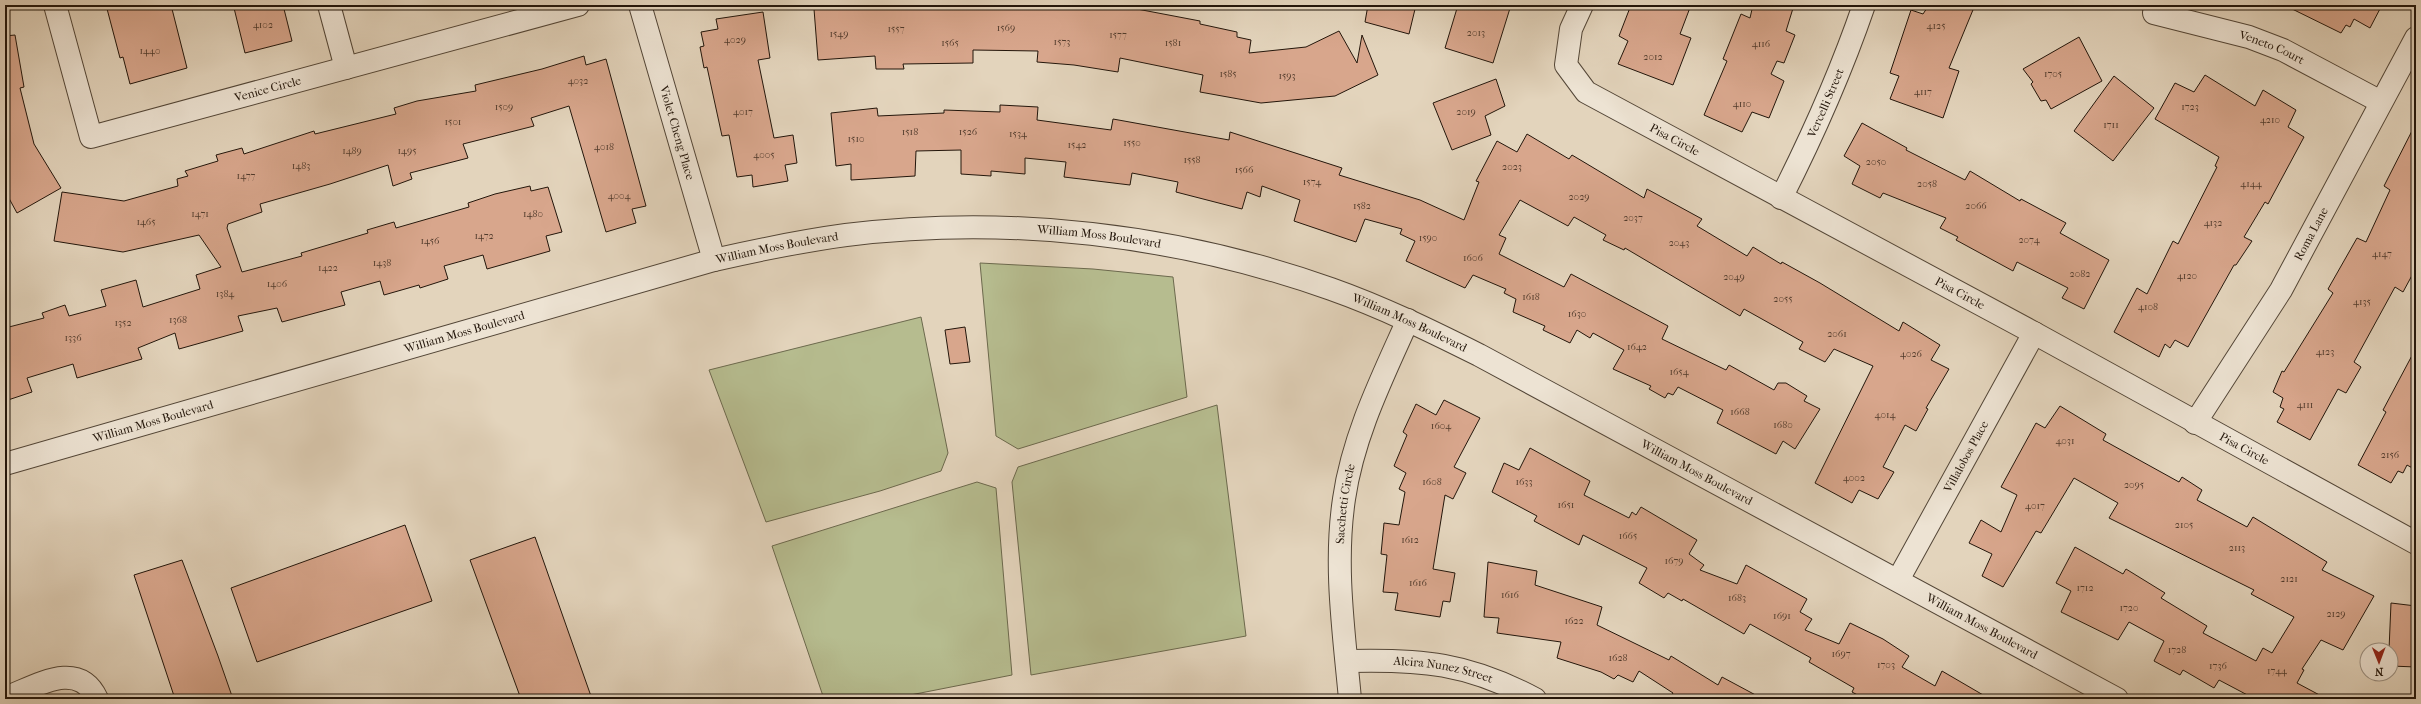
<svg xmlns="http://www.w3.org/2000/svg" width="2421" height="704" font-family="'IM FELL French Canon',serif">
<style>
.green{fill:#b6bc8f;stroke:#6c694d}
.building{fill:#d8a68c;stroke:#23160b}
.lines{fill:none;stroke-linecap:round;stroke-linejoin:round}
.minor-casing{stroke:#534637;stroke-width:24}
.minor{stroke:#ede3d3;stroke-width:22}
.labels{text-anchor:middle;stroke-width:3;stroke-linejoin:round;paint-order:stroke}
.number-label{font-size:10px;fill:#503a2b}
.street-label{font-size:12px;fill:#23160b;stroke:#ede3d3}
</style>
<rect width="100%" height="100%" fill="#e3d4bc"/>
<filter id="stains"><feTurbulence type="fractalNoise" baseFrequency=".005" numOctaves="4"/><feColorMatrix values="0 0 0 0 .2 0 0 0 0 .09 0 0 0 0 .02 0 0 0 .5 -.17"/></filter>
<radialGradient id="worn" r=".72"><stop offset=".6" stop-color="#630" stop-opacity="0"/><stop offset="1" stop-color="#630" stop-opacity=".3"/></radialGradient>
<g class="green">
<polygon points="980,263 1093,269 1173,277 1187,397 1018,449 996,436"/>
<polygon points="921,317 948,453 941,471 880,491 766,522 709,370"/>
<polygon points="1217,405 1246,636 1031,675 1012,482 1018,467"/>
<polygon points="977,482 996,488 1012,675 890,699 824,699 772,546"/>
</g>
<g class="building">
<polygon points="106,5 171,5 187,68 130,84 123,57 120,58"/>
<polygon points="244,5 283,5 292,41 245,53 234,8"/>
<polygon points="859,5 1116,5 1200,21 1200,24 1237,32 1237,37 1251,40 1249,53 1306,47 1339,31 1357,63 1362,35 1378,75 1335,96 1261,103 1200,92 1203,75 1120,58 1118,72 1074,65 1037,62 1038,51 973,50 973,63 903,64 904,69 876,69 875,56 818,60 814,9"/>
<polygon points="1368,5 1416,5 1409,34 1365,22"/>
<polygon points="1458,5 1511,5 1493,63 1445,48"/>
<polygon points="1631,5 1691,5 1680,34 1691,38 1673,85 1618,64 1628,41 1619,36"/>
<polygon points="1753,5 1794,5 1786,31 1795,35 1784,63 1777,61 1771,74 1784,81 1769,118 1752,112 1742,132 1704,115 1727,61 1723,59 1741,14 1750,18"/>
<polygon points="1929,5 1975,5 1949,68 1959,71 1943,118 1890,99 1899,76 1890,73 1911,10 1923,14"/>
<polygon points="2284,5 2382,5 2370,28 2354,19 2350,27 2346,25 2341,33"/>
<polygon points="763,12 770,58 758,60 774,138 793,135 797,163 785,165 788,181 753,187 752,175 737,177 729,135 722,136 707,67 704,68 700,47 704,46 701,32 718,29 716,19"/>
<polygon points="15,35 24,87 20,88 34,144 61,188 17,213 5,191 5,36"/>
<polygon points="2079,37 2102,81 2051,109 2046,100 2041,101 2031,84 2033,82 2023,69"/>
<polygon points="584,56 586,65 606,59 646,206 632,209 636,223 606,232 569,106 531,118 534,126 463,144 468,158 410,173 412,179 393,186 388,165 330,184 260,204 262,212 228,224 227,228 242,272 302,256 301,253 368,233 367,230 394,222 396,228 469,207 468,203 495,194 530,186 531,191 548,187 562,232 546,236 550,251 487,269 483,255 444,266 448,279 420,288 419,285 384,295 380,281 341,292 345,305 282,322 277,308 238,316 243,331 179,349 175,333 138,348 142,359 77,378 73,364 27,378 32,392 5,401 5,328 44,318 42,313 65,305 69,316 106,306 101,290 136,280 143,307 200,289 196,275 221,267 199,235 123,252 54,241 62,192 124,201 178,186 177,179 188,176 185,171 218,161 216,155 242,148 244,154 314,131 315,134 396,114 394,108 417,101 476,91 475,85 542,69"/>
<polygon points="2205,75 2255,106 2263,90 2296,110 2288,127 2304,137 2268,204 2265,202 2244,237 2252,241 2236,265 2234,265 2188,347 2175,340 2170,348 2165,344 2159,357 2114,332 2137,288 2147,294 2173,241 2178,244 2217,167 2215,166 2219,157 2155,119 2175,83 2194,92"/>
<polygon points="2114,76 2154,108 2113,161 2074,131"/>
<polygon points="1496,79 1505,106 1485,116 1491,135 1452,150 1433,103"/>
<polygon points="1000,105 1038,107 1037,120 1111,130 1113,119 1229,140 1230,132 1342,168 1339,175 1420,200 1464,220 1479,182 1476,181 1497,141 1517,152 1527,134 1569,159 1572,155 1644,198 1647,189 1702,219 1697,226 1747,256 1753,247 1781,264 1782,262 1820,283 1899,331 1903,322 1940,345 1931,360 1949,369 1926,408 1928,409 1916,431 1905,425 1883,467 1894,472 1878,499 1859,490 1852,503 1815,483 1873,366 1834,349 1825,362 1799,349 1803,342 1744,309 1740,316 1625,248 1624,250 1603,240 1606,235 1574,217 1568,226 1520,200 1499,235 1506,238 1499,254 1564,287 1571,274 1668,326 1662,339 1726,370 1729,365 1774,390 1778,383 1786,383 1807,396 1804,401 1820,409 1795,449 1783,441 1776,454 1717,423 1723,410 1678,387 1673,395 1668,393 1665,398 1649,389 1651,386 1613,369 1624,350 1593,333 1590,338 1577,330 1570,343 1543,330 1545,326 1513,312 1516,299 1504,293 1506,289 1473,275 1465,288 1406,261 1415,241 1400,234 1402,229 1365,219 1356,242 1294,221 1300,200 1262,186 1260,197 1247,192 1242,209 1176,192 1178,182 1132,173 1130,185 1064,177 1066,162 1025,158 1025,174 991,171 991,176 961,174 961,150 916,151 915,176 851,180 851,164 836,166 831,113 877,108 878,116 944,113 944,110 1000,112"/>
<polygon points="1862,123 1907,148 1906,150 1965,180 1970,171 2020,201 2021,199 2066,223 2060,233 2109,260 2084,309 2062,298 2068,288 2017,262 2013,271 1956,240 1958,237 1940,228 1946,218 1883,193 1880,198 1852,184 1860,166 1844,156"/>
<polygon points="2416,123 2416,268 2403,292 2395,287 2354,362 2361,367 2346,393 2338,389 2310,440 2277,422 2284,409 2280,407 2283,398 2273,392 2282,371 2284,372 2333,293 2328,289 2357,238 2366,242 2390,190 2384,186"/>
<polygon points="965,327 970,362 950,364 945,330"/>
<polygon points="2416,348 2416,470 2407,465 2403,473 2398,471 2391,483 2358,465 2386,412 2383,410"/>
<polygon points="1444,400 1480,418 1454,467 1466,473 1453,499 1445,495 1433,569 1455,573 1450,602 1443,601 1440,617 1395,610 1398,593 1383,592 1387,555 1381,554 1384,523 1399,525 1405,492 1399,489 1406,473 1394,466 1407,435 1403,432 1416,404 1436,415"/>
<polygon points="2060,406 2106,434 2103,440 2179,482 2182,477 2202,490 2197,500 2247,527 2253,517 2327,562 2322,570 2374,596 2343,650 2321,640 2302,669 2304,670 2297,683 2327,699 2255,699 2219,680 2214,688 2183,670 2180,675 2154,661 2164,641 2129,622 2118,640 2061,612 2071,591 2056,583 2075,547 2123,574 2126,569 2165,593 2161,598 2207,626 2203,633 2256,661 2263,648 2272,653 2294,617 2251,594 2254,590 2109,518 2118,503 2074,478 2041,533 2036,531 2003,587 1982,576 1992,554 1969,543 1981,520 2001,532 2017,495 2001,487 2036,423 2045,428"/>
<polygon points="1530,448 1590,481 1584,495 1629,518 1632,512 1636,515 1641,507 1697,540 1689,554 1704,565 1700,570 1737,584 1746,565 1807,599 1800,612 1812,619 1805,630 1839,644 1850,623 1883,639 1909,656 1902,667 1935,686 1942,671 1990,699 1865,699 1852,692 1854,688 1809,662 1811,658 1750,624 1744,634 1683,599 1682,601 1668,593 1664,598 1639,583 1647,568 1583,535 1579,545 1534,521 1537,516 1492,492 1504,463 1519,470"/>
<polygon points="405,525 432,601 257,662 231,588"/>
<polygon points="535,537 592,699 521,699 470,560"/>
<polygon points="182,560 218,656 233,699 175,699 134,575"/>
<polygon points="1488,562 1537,571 1535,585 1602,607 1597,625 1669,660 1671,656 1718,685 1722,677 1763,699 1669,699 1673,693 1639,671 1633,682 1618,675 1614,679 1601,672 1557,658 1561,642 1497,633 1499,618 1484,617"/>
<polygon points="2391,603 2416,606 2416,667 2391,666 2391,650 2389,650"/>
</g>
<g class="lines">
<defs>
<g id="minor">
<path id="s1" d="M55,5l36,132 487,-132"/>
<polyline points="329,5 346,68"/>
<path id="s2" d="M640,5l74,255"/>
<path id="s3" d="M1582,5l-11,24 -5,36 20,27 448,241 382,210"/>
<path id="s4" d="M2154,13l95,24 34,13 98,52"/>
<path id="s5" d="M1781,198c32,-63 60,-126 83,-193"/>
<path id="s6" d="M2195,423l86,-133 135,-252"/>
<path id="s7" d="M5,464l709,-204c44,-10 88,-19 132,-25 163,-20 330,-1 485,54 51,18 100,42 148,66l638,344"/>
<path id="s8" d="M1898,580l136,-247"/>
<path id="s9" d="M1347,661c74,-2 121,2 188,38"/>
<path d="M5,698c30,-11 73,-40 92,1"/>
<path id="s10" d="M1350,699c-6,-66 -16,-133 -6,-200 9,-63 38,-121 64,-179"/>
</g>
</defs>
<use href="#minor" class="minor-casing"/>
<use href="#minor" class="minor"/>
</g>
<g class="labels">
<g class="number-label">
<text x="263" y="28">4102</text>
<text x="1936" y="29">4125</text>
<text x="1006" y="31">1569</text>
<text x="896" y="32">1557</text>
<text x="1476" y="36">2013</text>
<text x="839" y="37">1549</text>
<text x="1118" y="38">1577</text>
<text x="735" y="43">4029</text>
<text x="1062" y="45">1573</text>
<text x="950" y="46">1565</text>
<text x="1173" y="46">1581</text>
<text x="1761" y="47">4116</text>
<text x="150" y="54">1440</text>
<text x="1653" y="60">2012</text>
<text x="1228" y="77">1585</text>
<text x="2053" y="77">1705</text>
<text x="1287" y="79">1593</text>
<text x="578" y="84">4032</text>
<text x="1923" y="95">4117</text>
<text x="1742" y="107">4110</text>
<text x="504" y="110">1509</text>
<text x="2190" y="110">1723</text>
<text x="743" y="115">4017</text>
<text x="1466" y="115">2019</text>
<text x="2270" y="123">4210</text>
<text x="453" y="125">1501</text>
<text x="2111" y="128">1711</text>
<text x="910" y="135">1518</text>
<text x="968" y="135">1526</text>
<text x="1018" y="137">1534</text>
<text x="856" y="142">1510</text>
<text x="1132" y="146">1550</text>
<text x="1077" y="148">1542</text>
<text x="604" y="150">4018</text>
<text x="352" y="154">1489</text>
<text x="407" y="154">1495</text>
<text x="764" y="158">4005</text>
<text x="1192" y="163">1558</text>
<text x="1876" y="165">2050</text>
<text x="301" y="169">1483</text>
<text x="1512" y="170">2023</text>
<text x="1244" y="173">1566</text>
<text x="246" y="179">1477</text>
<text x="1312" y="185">1574</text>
<text x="1927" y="187">2058</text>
<text x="2251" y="187">4144</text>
<text x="619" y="199">4004</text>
<text x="1579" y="200">2029</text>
<text x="1362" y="209">1582</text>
<text x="1976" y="209">2066</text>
<text x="200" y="217">1471</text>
<text x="533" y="217">1480</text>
<text x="1633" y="221">2037</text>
<text x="146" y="225">1465</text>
<text x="2213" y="226">4132</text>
<text x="484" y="239">1472</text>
<text x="1428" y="241">1590</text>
<text x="2029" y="243">2074</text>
<text x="430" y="244">1456</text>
<text x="1679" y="246">2043</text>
<text x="2382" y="257">4147</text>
<text x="1473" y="261">1606</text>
<text x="382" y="266">1438</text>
<text x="328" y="271">1422</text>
<text x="2080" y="277">2082</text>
<text x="2187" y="279">4120</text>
<text x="1734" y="280">2049</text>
<text x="277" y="287">1406</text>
<text x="225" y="297">1384</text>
<text x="1531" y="300">1618</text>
<text x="1783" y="302">2055</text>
<text x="2362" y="305">4135</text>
<text x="2148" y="310">4108</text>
<text x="1577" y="317">1630</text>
<text x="178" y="323">1368</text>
<text x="123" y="326">1352</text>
<text x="1837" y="337">2061</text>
<text x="73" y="341">1336</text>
<text x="1637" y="350">1642</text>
<text x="2325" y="355">4123</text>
<text x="1911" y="357">4026</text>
<text x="1679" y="375">1654</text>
<text x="2305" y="408">4111</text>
<text x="1740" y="415">1668</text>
<text x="1885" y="418">4014</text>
<text x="1783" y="428">1680</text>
<text x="1441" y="429">1604</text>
<text x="2065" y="444">4031</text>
<text x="2390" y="458">2156</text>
<text x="1854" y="481">4002</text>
<text x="1432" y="485">1608</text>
<text x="1524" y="485">1633</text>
<text x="2134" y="488">2095</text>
<text x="1566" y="508">1651</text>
<text x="2035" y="509">4017</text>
<text x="2184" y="528">2105</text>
<text x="1628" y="539">1665</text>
<text x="1410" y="543">1612</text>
<text x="2237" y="551">2113</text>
<text x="1674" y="564">1679</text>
<text x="2289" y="582">2121</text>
<text x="1418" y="586">1616</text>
<text x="2085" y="591">1712</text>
<text x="1510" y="598">1616</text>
<text x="1737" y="601">1683</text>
<text x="2129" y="611">1720</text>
<text x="2336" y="617">2129</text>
<text x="1782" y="619">1691</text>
<text x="1574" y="624">1622</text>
<text x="2177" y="653">1728</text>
<text x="1841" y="657">1697</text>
<text x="1618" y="661">1628</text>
<text x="1886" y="668">1703</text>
<text x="2218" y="669">1736</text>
<text x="2277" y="674">1744</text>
</g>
<g class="street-label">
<text dy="4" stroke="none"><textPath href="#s4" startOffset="123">Veneto Court</textPath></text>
<text dy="4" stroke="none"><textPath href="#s1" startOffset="320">Venice Circle</textPath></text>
<text dy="4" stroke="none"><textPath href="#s5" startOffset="105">Vercelli Street</textPath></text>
<text dy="4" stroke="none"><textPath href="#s2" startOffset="133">Violet Cheng Place</textPath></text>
<text dy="4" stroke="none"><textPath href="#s3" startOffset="197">Pisa Circle</textPath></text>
<text dy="4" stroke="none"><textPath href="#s6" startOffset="222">Roma Lane</textPath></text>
<text dy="4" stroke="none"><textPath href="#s7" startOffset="1126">William Moss Boulevard</textPath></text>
<text dy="4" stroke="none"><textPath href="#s7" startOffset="802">William Moss Boulevard</textPath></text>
<text dy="4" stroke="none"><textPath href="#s3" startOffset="521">Pisa Circle</textPath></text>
<text dy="4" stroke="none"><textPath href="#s7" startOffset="1450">William Moss Boulevard</textPath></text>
<text dy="4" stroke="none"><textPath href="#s7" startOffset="478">William Moss Boulevard</textPath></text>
<text dy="4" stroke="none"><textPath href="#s7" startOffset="154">William Moss Boulevard</textPath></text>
<text dy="4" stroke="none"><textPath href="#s3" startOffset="845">Pisa Circle</textPath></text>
<text dy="4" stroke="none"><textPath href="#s8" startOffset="141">Villalobos Place</textPath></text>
<text dy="4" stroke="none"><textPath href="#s7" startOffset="1774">William Moss Boulevard</textPath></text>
<text dy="4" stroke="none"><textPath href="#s10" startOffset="196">Sacchetti Circle</textPath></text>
<text dy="4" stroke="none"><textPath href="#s7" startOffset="2098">William Moss Boulevard</textPath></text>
<text dy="4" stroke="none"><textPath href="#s9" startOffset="97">Alcira Nunez Street</textPath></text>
</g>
</g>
<rect width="2421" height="704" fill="none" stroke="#e3d4bc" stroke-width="20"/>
<rect x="6" y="6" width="2409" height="692" fill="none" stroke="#23160b" stroke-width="2"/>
<rect x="10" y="10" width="2401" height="684" fill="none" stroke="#23160b"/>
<g transform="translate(2379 662) rotate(179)"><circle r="19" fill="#ede3d3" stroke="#9c9183"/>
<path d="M0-3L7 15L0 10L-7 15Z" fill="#8f2418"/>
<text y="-6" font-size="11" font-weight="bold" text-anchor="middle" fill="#23160b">N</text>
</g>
<rect width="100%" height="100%" filter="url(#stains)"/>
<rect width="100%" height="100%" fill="url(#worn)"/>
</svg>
